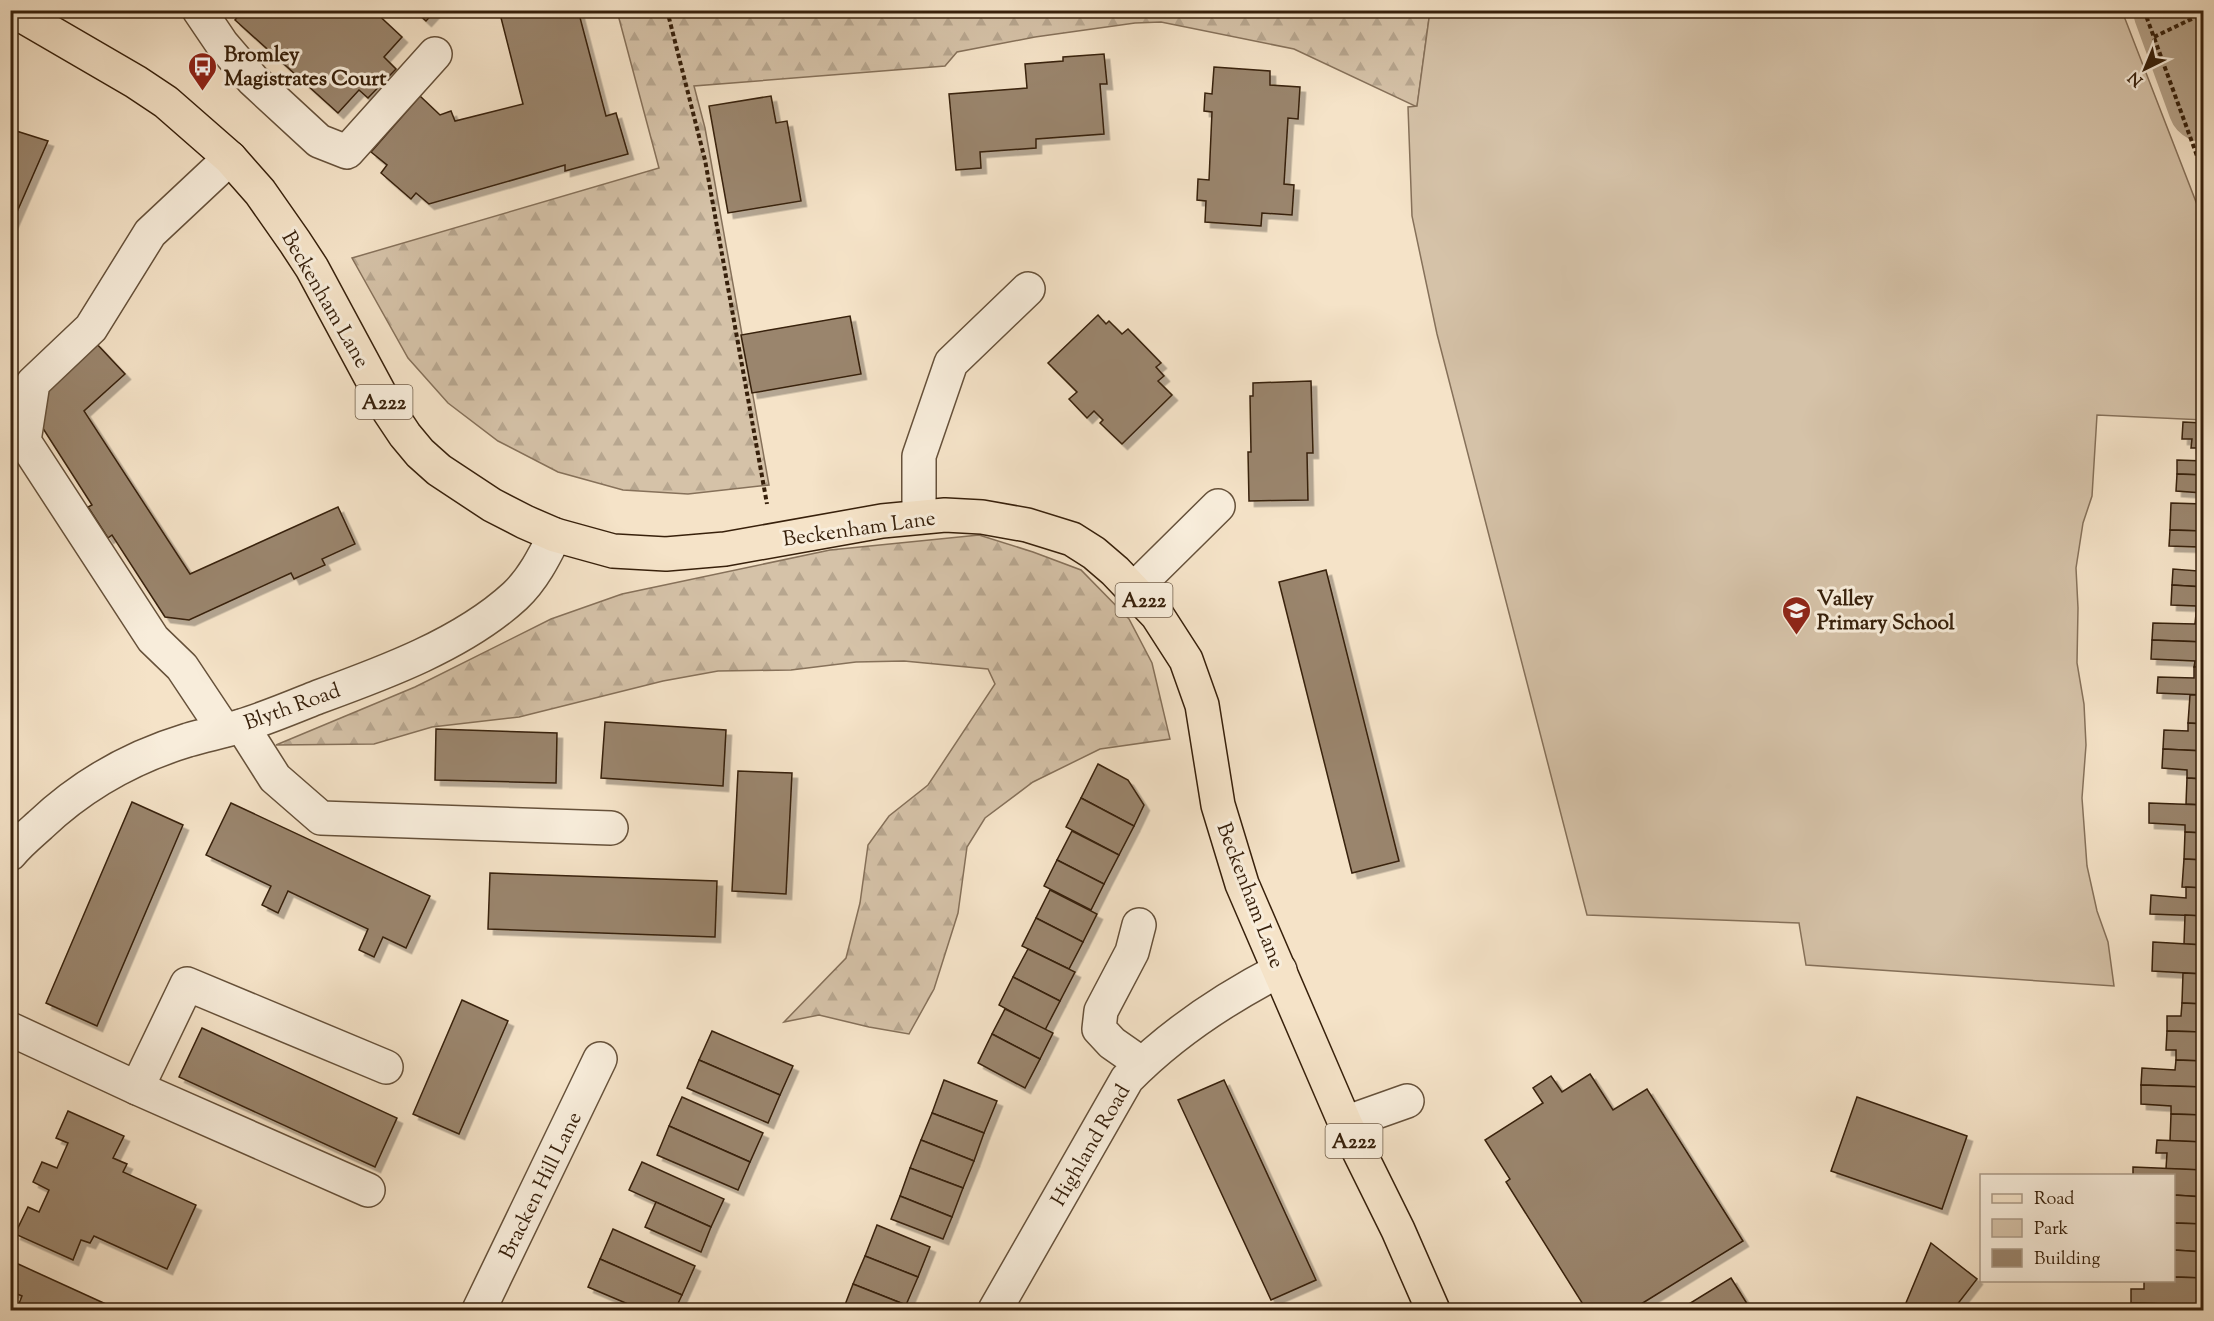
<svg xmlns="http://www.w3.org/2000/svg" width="2214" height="1321" font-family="'Sorts Mill Goudy',serif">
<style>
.forest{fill:url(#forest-firs);stroke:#86715a;stroke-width:1.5}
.park{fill:#d5c2a8;stroke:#86715a;stroke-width:1.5}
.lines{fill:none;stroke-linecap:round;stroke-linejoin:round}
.river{stroke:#b4a188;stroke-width:72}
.building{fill:#9a856d;stroke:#37200b;stroke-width:1.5;filter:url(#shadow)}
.minor-casing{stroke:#66513a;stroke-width:36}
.major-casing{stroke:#37200b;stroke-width:36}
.path{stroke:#37200b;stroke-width:4;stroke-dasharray:4.5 3;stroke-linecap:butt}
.minor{stroke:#f8eddb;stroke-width:33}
.major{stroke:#f5e3c8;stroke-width:33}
.labels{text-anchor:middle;stroke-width:6;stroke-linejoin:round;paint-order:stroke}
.shield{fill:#f8eddb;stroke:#715e49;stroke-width:1.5}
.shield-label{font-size:20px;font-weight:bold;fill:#37200b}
.poi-label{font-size:21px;font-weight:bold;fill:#37200b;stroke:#f8eddb;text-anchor:start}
.street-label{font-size:21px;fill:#37200b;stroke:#f8eddb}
</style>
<defs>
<pattern id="forest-firs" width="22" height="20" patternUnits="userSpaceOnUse" patternTransform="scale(1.5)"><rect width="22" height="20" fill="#d5c2a8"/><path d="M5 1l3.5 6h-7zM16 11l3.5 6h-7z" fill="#b7a68f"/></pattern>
<filter id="shadow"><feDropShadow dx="5.5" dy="5.5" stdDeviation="0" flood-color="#0004"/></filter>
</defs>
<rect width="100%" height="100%" fill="#f5e3c8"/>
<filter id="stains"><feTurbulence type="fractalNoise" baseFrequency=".00333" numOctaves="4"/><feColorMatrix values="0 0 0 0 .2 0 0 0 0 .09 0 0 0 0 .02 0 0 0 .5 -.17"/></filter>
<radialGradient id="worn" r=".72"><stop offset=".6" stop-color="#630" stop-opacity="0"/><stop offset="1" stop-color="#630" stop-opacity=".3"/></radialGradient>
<g class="forest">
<polygon points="617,11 1430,11 1417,107 1294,49 1161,22 1135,23 1035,37 957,52 945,66 694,86 705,128 769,485 688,494 623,490 558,472 498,441 448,403 408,358 352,258 659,168"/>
<polygon points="979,535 1033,552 1081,570 1129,619 1152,663 1170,739 1100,749 1033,782 985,818 967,847 958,913 934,989 909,1034 869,1027 819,1015 784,1022 846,958 860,903 868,845 889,816 928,785 995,684 988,669 904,661 856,662 791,670 718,671 663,681 519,717 432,727 374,744 276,745 415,687 551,619 622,594 830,550"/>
</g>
<polygon class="park" points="1430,11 2122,11 2203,220 2204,420 2097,415 2092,496 2083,523 2076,568 2078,608 2077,663 2084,704 2086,745 2082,798 2087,866 2097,911 2108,942 2114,986 1806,965 1799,923 1587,915 1437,334 1412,216 1408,107 1417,106"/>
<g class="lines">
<polyline class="river" points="2169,10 2204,106"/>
</g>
<g class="building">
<polygon points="243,10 373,10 402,37 384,57 396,69 368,98 359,90 338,113 235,20"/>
<polygon points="414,10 436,10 426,21"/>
<polygon points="499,10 578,10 606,116 616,113 628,154 565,171 565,165 429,204 416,193 411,199 381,173 387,165 371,152 420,96 440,115 451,111 455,121 523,104"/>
<polygon points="1104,54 1107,84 1100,84 1104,134 1036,139 1036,148 980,152 981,168 956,170 949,94 1027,88 1025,64 1063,61 1063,57"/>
<polygon points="1214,67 1270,71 1270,85 1300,87 1298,119 1288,118 1284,184 1294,185 1292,215 1262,213 1261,226 1205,222 1206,201 1197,200 1198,179 1209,180 1212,112 1204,111 1205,93 1212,94"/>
<polygon points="771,96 776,123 787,121 801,201 728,213 709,106"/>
<polygon points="10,129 48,141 10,228"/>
<polygon points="1098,315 1106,324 1109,321 1122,334 1128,329 1161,363 1156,367 1164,376 1158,381 1172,395 1122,444 1100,423 1103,420 1094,411 1087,418 1069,399 1077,392 1048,363"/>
<polygon points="850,316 861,374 752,393 741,335"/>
<polygon points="95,342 125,374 84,411 190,574 338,507 355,544 322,559 325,565 294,579 291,573 189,620 165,617 112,535 108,538 88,507 92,505 37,419 41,391"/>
<polygon points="1311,381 1313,453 1307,453 1308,500 1249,501 1248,452 1251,452 1250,396 1253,396 1253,383"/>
<polygon points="2183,422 2204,423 2204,448 2191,448 2192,439 2182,439"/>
<polygon points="2177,460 2204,461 2204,475 2177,474"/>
<polygon points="2177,474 2204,475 2204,504 2203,493 2176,491"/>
<polygon points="2171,503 2204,504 2204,531 2170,530"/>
<polygon points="2170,530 2204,531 2204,559 2199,559 2199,547 2169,546"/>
<polygon points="2199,559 2204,559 2204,587 2172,585 2173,569 2198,571"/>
<polygon points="1326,570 1399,861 1352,873 1279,582"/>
<polygon points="2172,585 2204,587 2204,614 2196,614 2196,606 2171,605"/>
<polygon points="2196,614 2204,614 2204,642 2152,640 2153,623 2195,624"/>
<polygon points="2152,640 2204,642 2204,667 2194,667 2195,661 2151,659"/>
<polygon points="2194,667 2204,667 2204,695 2157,693 2158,677 2194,678"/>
<polygon points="2190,695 2204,695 2204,724 2188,723"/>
<polygon points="605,722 726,730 723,786 601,778"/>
<polygon points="2188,723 2204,724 2204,751 2163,749 2164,730 2188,731"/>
<polygon points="436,729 557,733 556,783 435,780"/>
<polygon points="2163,749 2204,751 2204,779 2187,778 2187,770 2162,768"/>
<polygon points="1098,764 1128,780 1144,805 1134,826 1081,798"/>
<polygon points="738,771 792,773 786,894 732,891"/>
<polygon points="2187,778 2204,779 2204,805 2186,804"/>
<polygon points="1081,798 1134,826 1119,855 1066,827"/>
<polygon points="132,802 183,825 97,1026 46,1003"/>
<polygon points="231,803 430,896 406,948 383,937 374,957 359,950 368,929 288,891 278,913 262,905 271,886 206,855"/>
<polygon points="2149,803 2204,805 2204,833 2185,832 2185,825 2149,823"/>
<polygon points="1072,831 1119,855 1104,884 1057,860"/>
<polygon points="2185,832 2204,833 2204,860 2184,859"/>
<polygon points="2184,859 2204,860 2204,888 2182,887"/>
<polygon points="1057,860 1104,884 1091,910 1044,886"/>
<polygon points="490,873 717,881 715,937 488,929"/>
<polygon points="2186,887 2204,888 2204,916 2150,914 2151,895 2186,898"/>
<polygon points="1050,890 1097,914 1083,942 1036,918"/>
<polygon points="2185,915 2204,916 2204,945 2184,944"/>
<polygon points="1036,918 1083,942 1069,969 1022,946"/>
<polygon points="2153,942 2204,945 2204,974 2152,971"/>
<polygon points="1028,949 1075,972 1060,1001 1013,977"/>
<polygon points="2183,973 2204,974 2204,1004 2182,1003"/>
<polygon points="1013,977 1060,1001 1045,1030 999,1005"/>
<polygon points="462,1000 508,1021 459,1134 413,1114"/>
<polygon points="2182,1003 2204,1004 2204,1032 2167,1031 2167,1016 2181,1016"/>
<polygon points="1005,1009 1053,1033 1040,1059 992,1034"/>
<polygon points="202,1028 397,1118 375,1167 179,1077"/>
<polygon points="712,1031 793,1066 780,1095 699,1060"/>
<polygon points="2167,1031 2204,1032 2204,1061 2176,1060 2176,1050 2166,1050"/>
<polygon points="992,1034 1040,1059 1025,1088 978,1063"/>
<polygon points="699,1060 780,1095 768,1123 687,1088"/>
<polygon points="2176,1060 2204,1061 2204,1087 2141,1085 2142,1068 2175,1070"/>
<polygon points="1590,1074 1613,1110 1647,1089 1743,1241 1633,1309 1634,1310 1583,1310 1586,1309 1506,1182 1510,1179 1485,1140 1543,1103 1533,1088 1551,1076 1562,1092"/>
<polygon points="944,1080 997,1101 984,1133 932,1113"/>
<polygon points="1224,1080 1316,1280 1271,1300 1178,1100"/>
<polygon points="2141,1085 2204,1087 2204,1115 2171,1114 2171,1106 2141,1104"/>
<polygon points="682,1097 763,1133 750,1162 669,1126"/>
<polygon points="1857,1097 1967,1136 1942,1209 1831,1171"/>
<polygon points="68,1111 124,1136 113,1158 127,1164 123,1172 196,1205 167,1269 94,1236 90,1243 81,1240 73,1260 15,1234 28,1207 39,1212 49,1190 33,1182 42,1162 57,1168 68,1143 56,1138"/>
<polygon points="932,1113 984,1133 974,1161 921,1140"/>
<polygon points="2171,1114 2204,1115 2204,1142 2170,1141"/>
<polygon points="669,1126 750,1162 738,1190 657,1155"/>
<polygon points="921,1140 974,1161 963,1188 910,1168"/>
<polygon points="2157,1140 2204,1142 2204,1170 2166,1169 2167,1153 2156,1153"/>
<polygon points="642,1162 724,1199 711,1227 629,1190"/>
<polygon points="2133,1167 2204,1170 2204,1197 2174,1195 2174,1176 2133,1176"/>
<polygon points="910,1168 963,1188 952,1217 900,1196"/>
<polygon points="2174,1195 2204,1197 2204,1224 2174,1223"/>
<polygon points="900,1196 952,1217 943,1239 891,1219"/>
<polygon points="656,1202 711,1227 701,1252 645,1227"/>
<polygon points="2174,1223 2204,1224 2204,1252 2174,1250"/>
<polygon points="877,1225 930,1247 918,1277 865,1256"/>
<polygon points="613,1229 695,1266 682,1295 600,1259"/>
<polygon points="1931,1243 1977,1279 1953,1310 1903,1310"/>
<polygon points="2174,1250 2204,1252 2204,1278 2174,1277"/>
<polygon points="865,1256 918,1277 906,1305 853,1284"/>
<polygon points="600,1259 682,1295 675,1310 642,1310 588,1287"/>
<polygon points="16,1263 119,1310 10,1310 10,1303 18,1306 22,1296 10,1291 10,1275"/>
<polygon points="2174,1277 2204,1278 2204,1305 2131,1303 2131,1289 2144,1289 2144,1280 2174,1280"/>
<polygon points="1731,1278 1751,1310 1679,1310"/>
<polygon points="853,1284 906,1305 904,1310 843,1310"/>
<polygon points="2131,1303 2204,1305 2204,1310 2130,1310"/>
</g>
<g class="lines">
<defs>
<g id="minor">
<polyline points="199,10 222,44 253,80 319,141 347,152 435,54"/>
<polyline points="919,517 919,456 951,363 1028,289"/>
<polyline points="1134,589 1218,506"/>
<polyline points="242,726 275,778 321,818 611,828"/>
<polyline points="224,730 182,667 153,639 24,441 33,383 91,328 150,233 230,158"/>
<path d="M10,854c9,-11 20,-20 30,-29 42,-40 92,-68 148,-85 18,-5 36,-9 53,-14 26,-8 52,-19 77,-29 66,-24 145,-53 197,-101 18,-17 29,-39 40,-61"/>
<polyline points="1139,925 1132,952 1101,1011 1099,1029 1112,1043 1142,1064"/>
<polyline points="10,1029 137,1088 368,1190"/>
<polyline points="137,1088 187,984 386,1067"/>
<polyline points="1345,1123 1407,1101"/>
<polyline points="479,1310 600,1059"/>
<path d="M995,1310l132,-231c44,-45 97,-80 153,-109"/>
</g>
<polyline id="major" points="10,12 26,18 136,82 166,102 230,158 260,192 295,242 312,268 389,411 405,435 420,453 439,470 492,505 525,522 555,535 613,551 666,554 725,549 882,521 945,515 982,517 1027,525 1072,539 1094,553 1115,571 1157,615 1186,660 1202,705 1218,805 1242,884 1345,1123 1398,1230 1433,1310"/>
</defs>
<use href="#minor" class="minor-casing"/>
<use href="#major" class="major-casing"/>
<g class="path">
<polyline points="667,10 705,160 767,504"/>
<polyline points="2144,10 2204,175"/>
<polyline points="2154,37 2204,13"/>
</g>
<use href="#minor" class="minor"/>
<use href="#major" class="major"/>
</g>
<defs>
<symbol id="bus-pin" viewBox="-11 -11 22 30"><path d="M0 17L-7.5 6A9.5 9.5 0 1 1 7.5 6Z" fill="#8f2418" stroke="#f8eddb"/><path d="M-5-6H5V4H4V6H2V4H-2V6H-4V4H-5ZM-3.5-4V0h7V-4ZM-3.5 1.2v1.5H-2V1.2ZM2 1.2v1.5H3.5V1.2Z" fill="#fff"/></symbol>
<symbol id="school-pin" viewBox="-11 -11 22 30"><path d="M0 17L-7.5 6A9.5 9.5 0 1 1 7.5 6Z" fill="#8f2418" stroke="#f8eddb"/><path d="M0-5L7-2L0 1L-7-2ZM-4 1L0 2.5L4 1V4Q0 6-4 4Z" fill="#fff"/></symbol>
</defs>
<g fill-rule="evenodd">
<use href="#bus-pin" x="186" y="50" width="33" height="45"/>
<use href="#school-pin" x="1780" y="594" width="33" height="45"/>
</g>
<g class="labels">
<g class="shield">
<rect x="355.5" y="385" width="57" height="34" rx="4.5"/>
<rect x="1115.5" y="583" width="57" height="34" rx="4.5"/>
<rect x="1325.5" y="1124" width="57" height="34" rx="4.5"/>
</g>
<g class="shield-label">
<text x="384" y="409">A222</text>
<text x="1144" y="607">A222</text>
<text x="1354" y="1148">A222</text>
</g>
<g class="poi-label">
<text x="224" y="61">Bromley<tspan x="224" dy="24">Magistrates Court</tspan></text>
<text x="1817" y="605">Valley<tspan x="1817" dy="24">Primary School</tspan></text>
</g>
<g class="street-label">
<text transform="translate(326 299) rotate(60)" y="7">Beckenham Lane</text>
<text transform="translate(859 528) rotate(-8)" y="7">Beckenham Lane</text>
<text transform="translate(292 706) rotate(-20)" y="7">Blyth Road</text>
<text transform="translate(1251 895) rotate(69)" y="7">Beckenham Lane</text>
<text transform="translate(1090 1145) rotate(-60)" y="7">Highland Road</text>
<text transform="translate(540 1185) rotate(-64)" y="7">Bracken Hill Lane</text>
</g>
</g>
<rect width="2214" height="1321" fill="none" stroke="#f5e3c8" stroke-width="36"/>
<rect x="12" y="12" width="2190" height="1297" fill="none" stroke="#37200b" stroke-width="3"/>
<rect x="18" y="18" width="2178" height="1285" fill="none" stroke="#37200b" stroke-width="1.5"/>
<rect x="1980" y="1174" width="195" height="108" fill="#f8eddb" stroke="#ab9b88" stroke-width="1.5"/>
<rect x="1992" y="1194" width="30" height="9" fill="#f5e3c8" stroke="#ab9b88" stroke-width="1.5"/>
<text x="2034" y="1204" font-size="18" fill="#37200b">Road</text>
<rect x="1992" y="1219" width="30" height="18" fill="#d5c2a8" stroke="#ab9b88" stroke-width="1.5"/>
<text x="2034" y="1234" font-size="18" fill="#37200b">Park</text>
<rect x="1992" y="1249" width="30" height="18" fill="#9a856d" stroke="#ab9b88" stroke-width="1.5"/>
<text x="2034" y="1264" font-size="18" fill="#37200b">Building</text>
<g transform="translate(2145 69) rotate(223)" stroke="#f8eddb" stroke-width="4.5" paint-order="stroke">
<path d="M0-4.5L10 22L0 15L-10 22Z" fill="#37200b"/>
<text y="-9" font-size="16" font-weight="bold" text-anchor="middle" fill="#37200b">N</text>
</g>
<rect width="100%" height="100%" filter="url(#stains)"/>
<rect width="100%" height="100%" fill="url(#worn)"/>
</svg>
